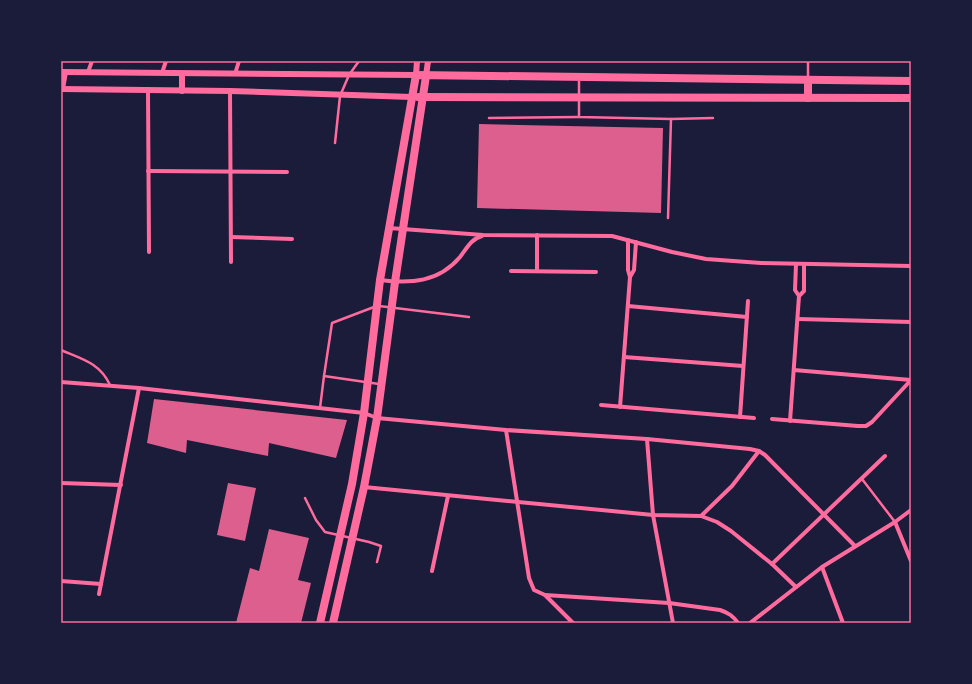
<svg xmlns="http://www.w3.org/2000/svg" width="972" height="684" font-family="'IBM Plex Sans',sans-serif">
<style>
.building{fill:#dd5f8e}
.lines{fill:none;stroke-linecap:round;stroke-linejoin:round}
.service{stroke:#ff6b9d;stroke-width:2.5}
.minor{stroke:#ff6b9d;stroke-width:4}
.tertiary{stroke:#ff6b9d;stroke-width:6}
.primary{stroke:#ff6b9d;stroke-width:8}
.neatline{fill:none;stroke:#ff6b9d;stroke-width:1.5}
</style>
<rect width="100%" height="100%" fill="#1b1b3a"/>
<g class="building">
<polygon points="479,124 663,128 661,213 477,208"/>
<polygon points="154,399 347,420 336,458 269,443 268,456 187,440 186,453 147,443"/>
<polygon points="228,483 256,488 245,541 217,535"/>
<polygon points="269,529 309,538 298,580 311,583 301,623 236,623 250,568 259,571"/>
</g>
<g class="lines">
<g class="service">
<polyline points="808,77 808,61"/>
<polyline points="579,78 579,117 671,119 668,218"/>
<polyline points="489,118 579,117"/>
<polyline points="671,119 713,118"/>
<polyline points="335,143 340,96 349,75 359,61"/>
<polyline points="379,306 469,317"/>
<polyline points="374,307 332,323 324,376 379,384"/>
<path d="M61,350c21,9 39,13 49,35"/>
<polyline points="320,408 324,376"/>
<polyline points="862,479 895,522"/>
<polyline points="305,498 316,520 325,532 369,542 381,546 377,562"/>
</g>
<g class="minor">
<polyline points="88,72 92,61"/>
<polyline points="162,73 166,61"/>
<polyline points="235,74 239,61"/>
<polyline points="148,91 149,252"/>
<polyline points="230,91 231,262"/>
<polyline points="148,171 287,172"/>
<polyline points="389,228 483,235 612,236 672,252 706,259 761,263 911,266"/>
<polyline points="537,235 537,271"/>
<polyline points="231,237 292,239"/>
<polyline points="796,264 795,290 799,296"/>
<polyline points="511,271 596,272"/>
<polyline points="630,277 634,270 636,242"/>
<path d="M380,280c31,4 59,2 80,-23 7,-9 11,-18 22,-21"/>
<polyline points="628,306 747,317"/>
<polyline points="798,319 911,322"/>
<polyline points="624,357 743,366"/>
<polyline points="794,370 911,380"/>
<polyline points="61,382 139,388 364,413 377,418 506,430 647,439 750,449 759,451 765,455 855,546"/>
<polyline points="601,405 754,418"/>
<polyline points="620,407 630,277 628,270 628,240"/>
<polyline points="740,417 748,301"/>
<polyline points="772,419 858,426 866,426 872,422 911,380"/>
<polyline points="790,421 799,296 804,291 804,264"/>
<polyline points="506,430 529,578 534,590 545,595 573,623"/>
<polyline points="647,439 653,515 673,623"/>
<polyline points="61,483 121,485"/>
<polyline points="364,487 653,515 701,516 717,522 731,531 772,564 796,587"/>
<polyline points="701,516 732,486 759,451"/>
<polyline points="895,522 911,561"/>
<polyline points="772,564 885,456"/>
<polyline points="822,567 843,623"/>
<polyline points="432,571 448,496"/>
<polyline points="61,581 101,584"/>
<polyline points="99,594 139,388"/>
<path d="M545,595l124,8 51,7c9,3 13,6 18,13"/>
<polyline points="750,623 822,567 895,522 911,510"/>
</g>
<g class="tertiary">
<polyline points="61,72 416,75 417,61"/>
<polyline points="426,76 428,61"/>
<polyline points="61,89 230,91 412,97"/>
<polyline points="62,89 65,72"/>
<polyline points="182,91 182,74"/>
</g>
<g class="primary">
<polyline points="808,80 808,98"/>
<polyline points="418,97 911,98"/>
<polyline points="320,623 352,484 364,413 380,280 416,75 911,81"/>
<polyline points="333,623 364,487 377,418 395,282 426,76"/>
</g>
</g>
<rect width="972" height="684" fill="none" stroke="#1b1b3a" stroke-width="124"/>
<rect x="62" y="62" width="848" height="560" class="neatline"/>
</svg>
